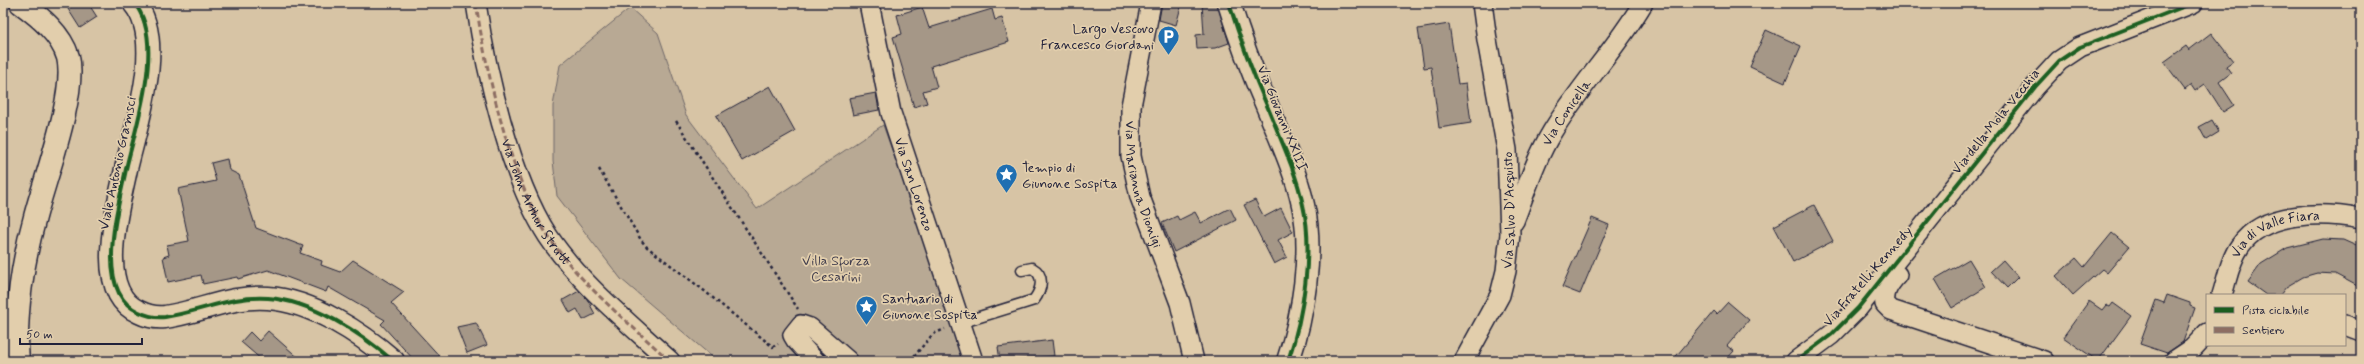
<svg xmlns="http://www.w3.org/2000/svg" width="2364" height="364" font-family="Mynerve,sans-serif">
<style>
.green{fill:#b8a994;stroke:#6d6668}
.building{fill:#a59787;stroke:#22223b}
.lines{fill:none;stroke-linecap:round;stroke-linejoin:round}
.lane-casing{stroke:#22223b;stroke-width:13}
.street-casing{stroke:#22223b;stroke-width:22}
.secondary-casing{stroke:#22223b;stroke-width:25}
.path{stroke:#22223b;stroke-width:2.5;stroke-dasharray:3 3;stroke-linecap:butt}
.lane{stroke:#e2ceac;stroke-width:10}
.street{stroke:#e2ceac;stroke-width:19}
.secondary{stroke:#e2ceac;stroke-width:22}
.quiet{stroke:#8d6e63;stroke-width:3;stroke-dasharray:6 3;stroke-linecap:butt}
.cycleway-casing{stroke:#e2ceac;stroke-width:6}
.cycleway{stroke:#1b5e20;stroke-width:4}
.labels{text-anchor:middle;stroke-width:3.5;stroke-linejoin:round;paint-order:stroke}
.poi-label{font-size:14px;fill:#22223b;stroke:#e2ceac;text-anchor:start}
.street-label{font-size:14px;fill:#22223b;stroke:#e2ceac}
.park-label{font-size:14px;fill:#403d4d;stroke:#e2ceac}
</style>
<rect width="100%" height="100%" fill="#d7c4a5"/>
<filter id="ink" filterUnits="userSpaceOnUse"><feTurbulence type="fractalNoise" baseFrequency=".025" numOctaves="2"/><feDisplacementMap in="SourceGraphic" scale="8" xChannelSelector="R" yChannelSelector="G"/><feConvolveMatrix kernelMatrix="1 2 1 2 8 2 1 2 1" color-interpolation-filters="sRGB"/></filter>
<g filter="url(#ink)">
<polygon class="green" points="630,8 658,33 686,115 757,209 883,125 967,361 797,361 793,358 773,361 717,361 621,279 557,196 553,161 553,106 560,65"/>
<g class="building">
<polygon points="77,3 88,3 97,17 80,28 68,9"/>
<polygon points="1162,3 1182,3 1176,25 1159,20"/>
<polygon points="1202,3 1217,3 1229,43 1215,48 1197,49 1196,35 1204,34"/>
<polygon points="922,7 929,28 992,9 995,20 1002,18 1009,42 931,66 937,87 923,91 927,103 914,107 893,37 902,34 897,15"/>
<polygon points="1449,24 1458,84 1466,83 1471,123 1439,128 1431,67 1424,68 1418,29"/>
<polygon points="1766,30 1801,46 1785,83 1750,67"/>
<polygon points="2211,33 2233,61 2226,66 2231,73 2219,82 2234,105 2223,112 2205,84 2195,91 2191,85 2185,90 2164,62 2186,46 2189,50"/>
<polygon points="770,86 795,131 742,161 716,116"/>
<polygon points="876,93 879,110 853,115 849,98"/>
<polygon points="2212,120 2219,132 2206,140 2199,127"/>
<polygon points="227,159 229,170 239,175 256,228 303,246 300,253 322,261 321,265 340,272 353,260 404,292 391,303 444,361 415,361 381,324 385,320 328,287 326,292 268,270 238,279 237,277 203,284 201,275 168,282 163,257 169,255 167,245 189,241 178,189 216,181 211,163"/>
<polygon points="1255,200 1264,217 1281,208 1293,232 1278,240 1287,257 1274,264 1244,205"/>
<polygon points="1814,205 1833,241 1793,262 1774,226"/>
<polygon points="1230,208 1236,220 1174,252 1162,223 1177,216 1179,220 1195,212 1201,223"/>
<polygon points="1592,218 1609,225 1580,294 1562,287"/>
<polygon points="2112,233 2129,247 2107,273 2102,269 2073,295 2056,276 2076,258 2084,267"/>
<polygon points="2323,239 2343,240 2361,248 2361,288 2335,274 2317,273 2303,277 2286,287 2280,295 2266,295 2248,282 2261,264 2287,248"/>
<polygon points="1969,259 1986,287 1952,308 1935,279"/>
<polygon points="2003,260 2018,277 2007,288 1991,271"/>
<polygon points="579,291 587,299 595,314 583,320 577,309 570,313 563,300"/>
<polygon points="2167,295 2190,303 2190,306 2195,308 2183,342 2167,353 2140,344 2156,300 2164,303"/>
<polygon points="2089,301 2102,310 2106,305 2110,307 2113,303 2131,316 2098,361 2063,337"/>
<polygon points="1728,302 1749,320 1727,346 1734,351 1725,361 1672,361 1714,311 1717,314"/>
<polygon points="476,323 487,345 467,353 457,327"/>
<polygon points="268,331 302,361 263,361 241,342 250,332 259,341"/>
<polygon points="1052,340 1054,356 1000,361 998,347"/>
</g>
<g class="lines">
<defs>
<path id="lane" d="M960,323l74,-23c8,-11 11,-25 -2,-32l-10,2"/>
<g id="street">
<path d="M476,3c10,69 34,174 72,233 32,48 80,86 122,125"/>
<path id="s1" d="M869,3l22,110 82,248"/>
<path id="s2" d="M1151,3l-20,103v50l9,41 40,106 14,58"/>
<path id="s3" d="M1514,221c12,-30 21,-61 38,-89 27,-45 64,-83 91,-129"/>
<path d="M1897,275c-8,9 -14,17 -12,29l6,6 153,51"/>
<path id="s4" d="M2222,295c5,-16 8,-35 18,-49 24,-36 84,-34 121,-27"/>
<polyline points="2345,325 2361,331"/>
<polyline points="815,361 796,340 793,335 801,325 810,328 848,361"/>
<path id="s5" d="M1464,361l36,-66 6,-24 4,-37 -3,-84 -20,-110 -5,-37"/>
<polyline points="1796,361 1831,335 1858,308 2035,87 2059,61 2080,47 2193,3"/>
<polyline points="2174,361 2192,349 2207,333"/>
</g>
<g id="secondary">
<path d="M134,3c32,37 2,122 -8,166 -7,36 -34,123 13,143 8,4 17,6 26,5 35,-5 67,-22 103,-19 44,3 93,35 125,63"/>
<path d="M1229,3c11,36 24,71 39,105 13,32 28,64 35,97 11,46 0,112 -15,156"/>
<path d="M18,361c-4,-45 5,-101 17,-144 10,-39 42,-124 33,-160 -7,-23 -28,-40 -47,-54"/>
</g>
</defs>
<use href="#lane" class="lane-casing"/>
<use href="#street" class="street-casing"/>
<use href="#secondary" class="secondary-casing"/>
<g class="path">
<polyline points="676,121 798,309"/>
<polyline points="599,169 641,240 647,247 702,289 773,347 778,344"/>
<polyline points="910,361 933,334 945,329"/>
</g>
<use href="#lane" class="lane"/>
<use href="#street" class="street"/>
<use href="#secondary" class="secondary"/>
<path class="quiet" id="s6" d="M476,3c10,69 34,174 72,233 32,48 80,86 122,125"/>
<defs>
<g id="cycleway">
<path d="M134,3c32,37 2,122 -8,166 -7,36 -34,123 13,143 8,4 17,6 26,5 35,-5 67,-22 103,-19 44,3 93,35 125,63"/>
<path d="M1229,3c11,36 24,71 39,105 13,32 28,64 35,97 11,46 0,112 -15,156"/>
<polyline points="1796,361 1831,335 1858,308 2035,87 2059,61 2080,47 2193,3"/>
</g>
</defs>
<use href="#cycleway" class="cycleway-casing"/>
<use href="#cycleway" class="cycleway"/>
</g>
</g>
<defs>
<symbol id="parking-pin" viewBox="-11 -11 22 30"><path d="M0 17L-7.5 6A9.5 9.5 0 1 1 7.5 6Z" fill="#1f6fb2" stroke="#e2ceac"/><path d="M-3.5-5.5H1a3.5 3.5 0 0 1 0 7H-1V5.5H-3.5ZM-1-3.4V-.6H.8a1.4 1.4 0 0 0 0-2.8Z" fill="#fff"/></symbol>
<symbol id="sight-pin" viewBox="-11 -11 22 30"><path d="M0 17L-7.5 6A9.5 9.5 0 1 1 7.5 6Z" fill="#1f6fb2" stroke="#e2ceac"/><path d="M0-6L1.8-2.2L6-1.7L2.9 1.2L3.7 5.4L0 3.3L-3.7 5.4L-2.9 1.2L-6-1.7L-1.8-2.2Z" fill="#fff"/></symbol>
</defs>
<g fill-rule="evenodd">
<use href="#parking-pin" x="1156" y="24" width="25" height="34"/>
<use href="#sight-pin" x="994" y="162" width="25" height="34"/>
<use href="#sight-pin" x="854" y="294" width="25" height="34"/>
</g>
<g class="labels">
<g class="poi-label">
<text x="1154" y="33" text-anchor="end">Largo Vescovo<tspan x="1154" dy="16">Francesco Giordani</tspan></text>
<text x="1022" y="172">Tempio di<tspan x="1022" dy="16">Giunone Sospita</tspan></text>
<text x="882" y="303">Santuario di<tspan x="882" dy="16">Giunone Sospita</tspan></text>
</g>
<g class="street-label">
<text dy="5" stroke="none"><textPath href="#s3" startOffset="121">Via Conicella</textPath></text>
<text transform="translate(1283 118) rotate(68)" y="5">Via Giovanni XXIII</text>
<text transform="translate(1995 121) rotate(-51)" y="5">Via della Mola Vecchia</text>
<text transform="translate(117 163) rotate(-78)" y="5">Viale Antonio Gramsci</text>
<text dy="5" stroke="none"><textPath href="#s1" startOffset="187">Via San Lorenzo</textPath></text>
<text dy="5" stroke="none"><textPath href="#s2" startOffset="185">Via Marianna Dionigi</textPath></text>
<text dy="5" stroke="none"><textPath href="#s6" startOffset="210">Via John Arthur Strutt</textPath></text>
<text dy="5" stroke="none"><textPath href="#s5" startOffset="161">Via Salvo D'Acquisto</textPath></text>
<text dy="5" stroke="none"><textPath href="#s4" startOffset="91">Via di Valle Fiara</textPath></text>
<text transform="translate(1867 276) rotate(-49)" y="5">Via Fratelli Kennedy</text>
</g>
<g class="park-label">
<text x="836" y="265">Villa Sforza<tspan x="836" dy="16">Cesarini</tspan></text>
</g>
</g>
<rect width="2364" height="364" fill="none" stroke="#e2ceac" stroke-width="16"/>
<rect x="8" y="8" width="2348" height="348" fill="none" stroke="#22223b" stroke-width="1.5" filter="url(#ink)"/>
<rect x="2206" y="294" width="140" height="52" fill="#e2ceac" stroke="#95897f"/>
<rect x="2214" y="307" width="20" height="6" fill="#1b5e20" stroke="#95897f"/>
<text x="2242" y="314" font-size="12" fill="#22223b">Pista ciclabile</text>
<rect x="2214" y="327" width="20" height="6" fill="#8d6e63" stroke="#95897f"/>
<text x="2242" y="334" font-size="12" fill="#22223b">Sentiero</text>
<path d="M20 338v6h122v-6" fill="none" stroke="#22223b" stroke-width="2"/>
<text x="26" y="338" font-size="12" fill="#22223b" stroke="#e2ceac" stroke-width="3" paint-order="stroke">50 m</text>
</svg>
